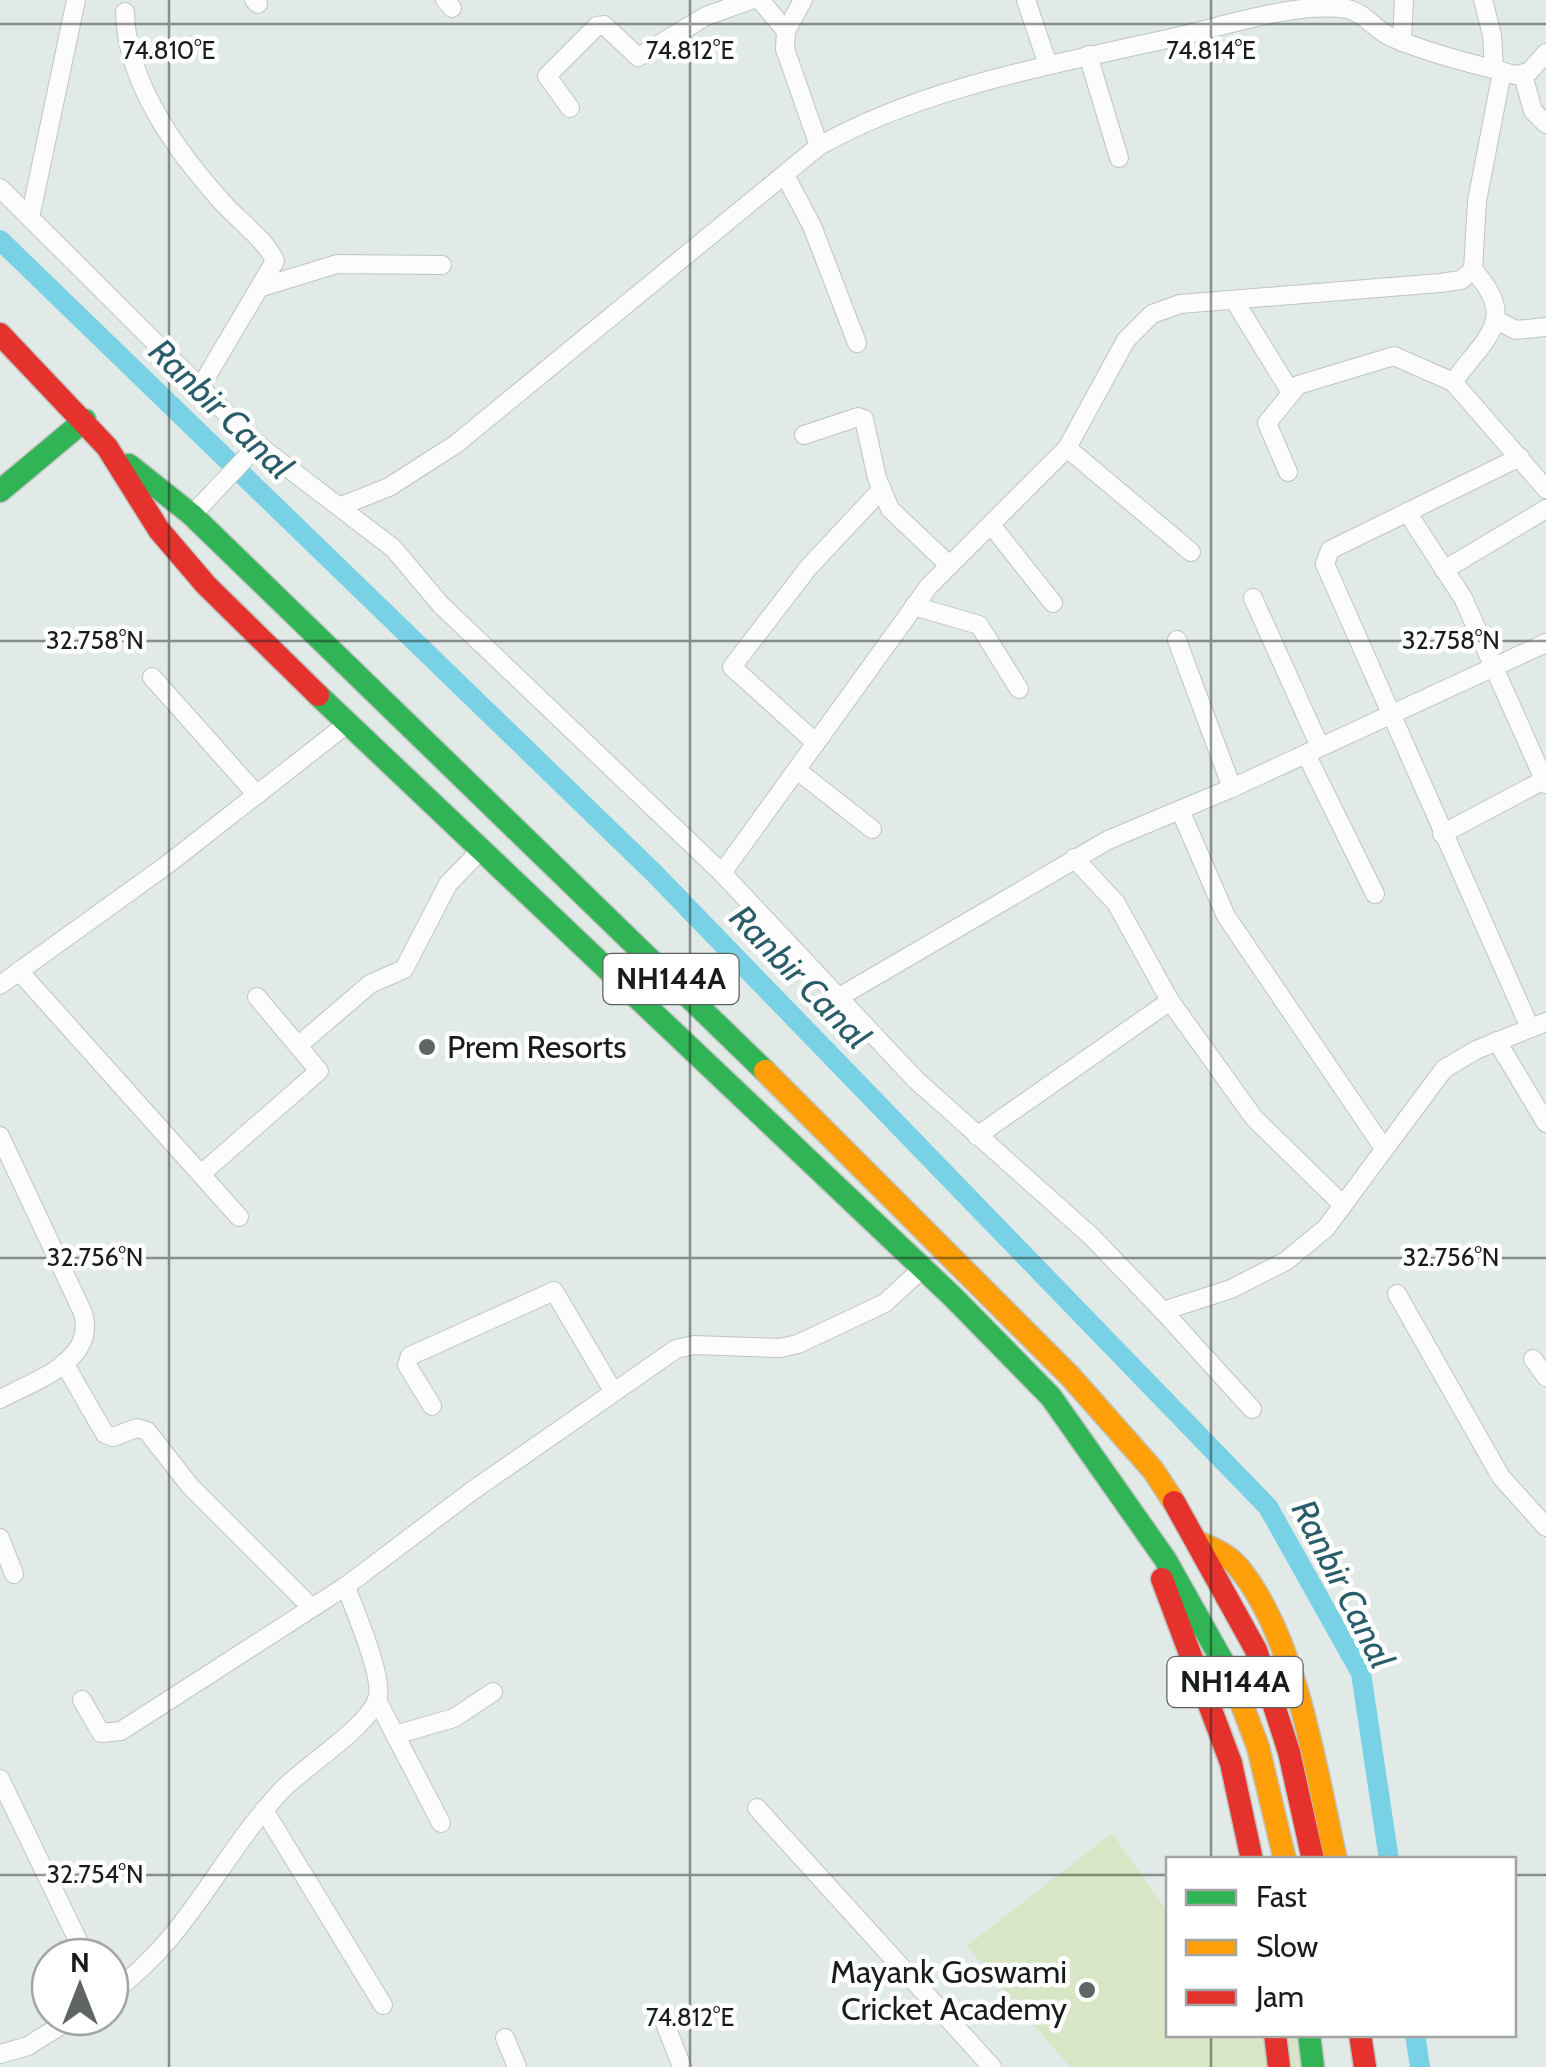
<svg xmlns="http://www.w3.org/2000/svg" width="1546" height="2067" font-family="Cabin,sans-serif">
<style>
.green{fill:#d8e6c5}
.lines{fill:none;stroke-linecap:round;stroke-linejoin:round}
.canal{stroke:#78d1e4;stroke-width:20}
.street-casing{stroke:#bfc4c2;stroke-width:20}
.fast-casing{stroke:#bfc4c2;stroke-width:25}
.slow-casing{stroke:#bfc4c2;stroke-width:25}
.jam-casing{stroke:#bfc4c2;stroke-width:25}
.street{stroke:#fbfcfb;stroke-width:18}
.fast{stroke:#30b455;stroke-width:22}
.slow{stroke:#ff9f0a;stroke-width:22}
.jam{stroke:#e5322d;stroke-width:22}
.ticks{fill:none;stroke:#181d1b;stroke-width:2.5;stroke-opacity:0.45}
.poi-dot{fill:#5f6562;stroke:#fff;stroke-width:4}
.labels{text-anchor:middle;stroke-width:9;stroke-linejoin:round;paint-order:stroke}
.shield{fill:#fff;stroke:#5d615f;stroke-width:2.5}
.shield-label{font-size:30px;font-weight:bold;fill:#181d1b}
.poi-label{font-size:32px;fill:#181d1b;stroke:#fff;text-anchor:start}
.water-label{font-size:35px;font-style:italic;fill:#2a5d6a;stroke:#fff}
.ticks-label{font-size:25px;text-anchor:middle;fill:#181d1b;stroke:#fff;stroke-width:9;stroke-linejoin:round;paint-order:stroke}
</style>
<rect width="100%" height="100%" fill="#e2eae7"/>
<polygon class="green" points="1112,1833 1168,1913 1168,2034 1299,2035 1310,2067 1070,2067 967,1946"/>
<g class="lines">
<g class="canal">
<polyline points="0,240 654,873 1268,1507 1361,1673 1389,1860"/>
<polyline points="1415,2034 1420,2067"/>
</g>
<defs>
<g id="street">
<polyline points="254,0 258,4"/>
<polyline points="445,0 452,8"/>
<polyline points="760,0 786,31"/>
<polyline points="803,0 786,31 785,49 819,146"/>
<polyline points="1026,0 1047,62"/>
<polyline points="1483,0 1492,35 1494,68"/>
<path d="M125,12c1,71 52,140 98,191 16,18 43,37 52,58l-74,125"/>
<polyline points="1402,42 1404,0"/>
<polyline points="1088,55 1119,158"/>
<polyline points="1523,75 1533,111 1546,124"/>
<polyline points="570,108 547,76 597,26 604,25 638,57 706,16 751,0"/>
<polyline points="785,175 812,226 857,343"/>
<polyline points="0,188 258,445 393,548 441,605 722,873 916,1080 1091,1236 1163,1311 1231,1289 1286,1261 1326,1228 1444,1069 1476,1050 1546,1022"/>
<polyline points="30,218 76,0"/>
<path d="M1473,270c46,49 13,67 -20,112l93,107"/>
<polyline points="262,287 337,264 442,265"/>
<polyline points="1234,300 1290,391"/>
<polyline points="1498,321 1516,330 1546,327"/>
<polyline points="804,435 858,417 864,419 877,478 890,509 949,565"/>
<polyline points="1067,448 1191,552"/>
<polyline points="1520,457 1330,550 1325,564 1530,1028"/>
<polyline points="1288,472 1267,423 1298,385 1394,356 1453,382"/>
<path d="M341,506l48,-19 67,-43 363,-298c105,-59 232,-81 348,-107 52,-11 128,-38 180,-30 17,3 28,21 44,28 39,17 84,27 124,38l14,-3 17,-19"/>
<polyline points="1407,512 1463,598 1546,784"/>
<polyline points="192,515 258,445"/>
<polyline points="992,526 1053,603"/>
<polyline points="1444,570 1546,509"/>
<polyline points="1253,598 1320,747"/>
<polyline points="914,606 979,625 1019,689"/>
<polyline points="1177,640 1232,788"/>
<polyline points="152,677 257,795"/>
<polyline points="816,743 732,667 808,568 881,490"/>
<polyline points="1306,754 1375,894"/>
<polyline points="798,771 872,829"/>
<polyline points="1180,810 1226,916 1383,1147"/>
<polyline points="1442,834 1544,780"/>
<polyline points="722,873 929,586 1067,448 1126,340 1152,314 1180,304 1440,283 1461,280 1473,270 1477,201 1502,72"/>
<polyline points="19,971 239,1217"/>
<polyline points="0,985 168,864 347,724"/>
<polyline points="841,996 1108,840 1232,788 1546,643"/>
<polyline points="1170,1001 1254,1118 1343,1205"/>
<polyline points="1497,1041 1546,1123"/>
<polyline points="299,1045 370,984 404,969 448,884 480,851"/>
<path d="M0,1136l83,177c14,48 -49,68 -83,86"/>
<polyline points="977,1136 1170,1001 1116,903 1074,858"/>
<polyline points="201,1174 319,1071 257,997"/>
<polyline points="1397,1294 1501,1477 1546,1527"/>
<polyline points="1163,1311 1252,1409"/>
<polyline points="1533,1359 1546,1377"/>
<polyline points="64,1363 105,1434 113,1437 137,1428 147,1431 190,1486 312,1608"/>
<polyline points="432,1406 407,1365 410,1356 554,1291 613,1391"/>
<polyline points="0,1538 14,1574"/>
<polyline points="82,1700 101,1733 121,1731 346,1586 472,1491 676,1349 694,1345 780,1348 798,1344 885,1303 923,1268"/>
<polyline points="377,1700 441,1823"/>
<polyline points="395,1735 454,1718 493,1692"/>
<polyline points="0,1779 86,1957"/>
<polyline points="757,1808 992,2067"/>
<polyline points="264,1810 383,2005"/>
<path d="M110,1994c78,-55 107,-134 171,-203 21,-23 92,-67 97,-95 4,-24 -24,-86 -32,-110"/>
<polyline points="664,2021 682,2067"/>
<polyline points="505,2038 517,2067"/>
<polyline points="0,2054 28,2046 74,2017"/>
</g>
<g id="fast">
<polyline points="129,465 192,515 765,1071"/>
<polyline points="0,491 85,420"/>
<polyline points="318,695 953,1297 1051,1397 1165,1559 1232,1678"/>
<polyline points="1309,2034 1313,2067"/>
</g>
<g id="slow">
<polyline points="765,1071 1070,1376 1153,1470 1174,1502"/>
<path d="M1200,1543c14,6 29,12 39,25 58,71 77,204 97,292"/>
<polyline points="1232,1678 1258,1747 1285,1860"/>
</g>
<g id="jam">
<polyline points="0,334 107,447 159,530 206,585 318,695"/>
<polyline points="1174,1502 1256,1650 1289,1752 1313,1860"/>
<polyline points="1162,1579 1231,1763 1252,1860"/>
<polyline points="1275,2034 1279,2067"/>
<polyline points="1360,2034 1365,2067"/>
</g>
</defs>
<use href="#street" class="street-casing"/>
<use href="#fast" class="fast-casing"/>
<use href="#slow" class="slow-casing"/>
<use href="#jam" class="jam-casing"/>
<use href="#street" class="street"/>
<use href="#fast" class="fast"/>
<use href="#slow" class="slow"/>
<use href="#jam" class="jam"/>
</g>
<path class="ticks" d="M169,0v2067M690,0v2067M1211,0v1860M0,24h1546M0,641h1546M0,1258h1546M0,1875h1168M1514,1875h32M1211,2034v33"/>
<g class="poi-dot">
<circle cx="427" cy="1047" r="10"/>
<circle cx="1087" cy="1990" r="10"/>
</g>
<g class="labels">
<g class="shield">
<rect x="603.5" y="954" width="135" height="50" rx="8"/>
<rect x="1167.5" y="1657" width="135" height="50" rx="8"/>
</g>
<g class="shield-label">
<text x="671" y="989">NH144A</text>
<text x="1235" y="1692">NH144A</text>
</g>
<g class="poi-label">
<text x="447" y="1058">Prem Resorts</text>
<text x="1067" y="1983" text-anchor="end">Mayank Goswami<tspan x="1067" dy="37">Cricket Academy</tspan></text>
</g>
<g class="water-label">
<text transform="translate(221 409) rotate(44)" y="12">Ranbir Canal</text>
<text transform="translate(800 977) rotate(46)" y="12">Ranbir Canal</text>
<text transform="translate(1343 1584) rotate(63)" y="12">Ranbir Canal</text>
</g>
</g>
<g class="ticks-label">
<text x="169" y="59">74.810°E</text>
<text x="690" y="59">74.812°E</text>
<text x="1211" y="59">74.814°E</text>
<text x="95" y="649">32.758°N</text>
<text x="1451" y="649">32.758°N</text>
<text x="95" y="1266">32.756°N</text>
<text x="1451" y="1266">32.756°N</text>
<text x="95" y="1883">32.754°N</text>
<text x="690" y="2026">74.812°E</text>
</g>
<rect x="1166" y="1857" width="350" height="180" fill="#ffffff" stroke="#a3a5a4" stroke-width="2.5"/>
<rect x="1186" y="1890" width="50" height="15" fill="#30b455" stroke="#a3a5a4" stroke-width="2.5"/>
<text x="1256" y="1907" font-size="30" fill="#181d1b">Fast</text>
<rect x="1186" y="1940" width="50" height="15" fill="#ff9f0a" stroke="#a3a5a4" stroke-width="2.5"/>
<text x="1256" y="1957" font-size="30" fill="#181d1b">Slow</text>
<rect x="1186" y="1990" width="50" height="15" fill="#e5322d" stroke="#a3a5a4" stroke-width="2.5"/>
<text x="1256" y="2007" font-size="30" fill="#181d1b">Jam</text>
<g transform="translate(80 1987)"><circle r="48" fill="#ffffff" stroke="#a3a5a4" stroke-width="2.5"/>
<path d="M0-8L18 38L0 25L-18 38Z" fill="#5f6562"/>
<text y="-15" font-size="28" font-weight="bold" text-anchor="middle" fill="#181d1b">N</text>
</g>
</svg>
